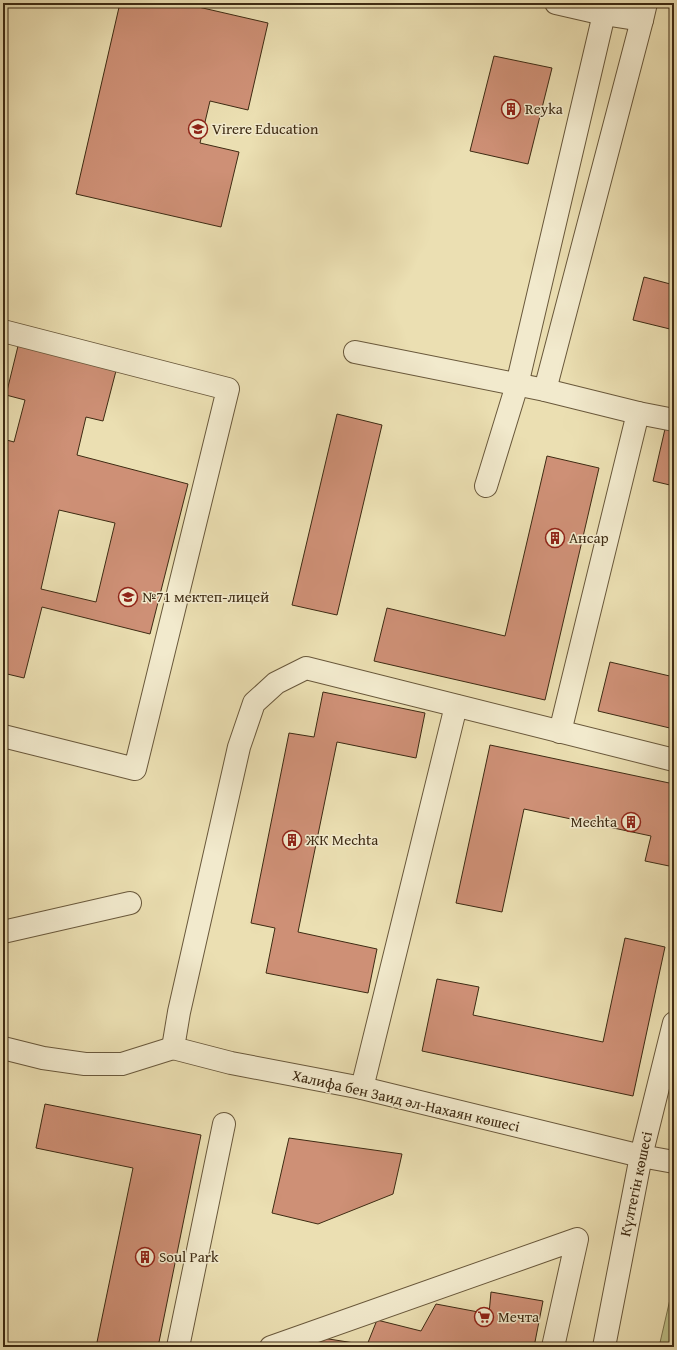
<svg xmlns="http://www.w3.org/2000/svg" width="677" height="1350" font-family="'Gentium Book Plus',serif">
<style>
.green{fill:#bdc088;stroke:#7e764e}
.building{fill:#ce9076;stroke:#3e2b13;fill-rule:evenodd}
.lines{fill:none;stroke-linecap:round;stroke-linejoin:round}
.minor-casing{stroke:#69583b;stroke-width:24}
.minor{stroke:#f2eacd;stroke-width:22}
.labels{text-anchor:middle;stroke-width:3;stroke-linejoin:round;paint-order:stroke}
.poi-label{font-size:15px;fill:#3e2b13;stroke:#f2eacd;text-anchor:start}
.street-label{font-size:15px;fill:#3e2b13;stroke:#f2eacd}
</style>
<rect width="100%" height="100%" fill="#ebdfb2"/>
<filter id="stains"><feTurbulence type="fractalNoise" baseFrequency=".005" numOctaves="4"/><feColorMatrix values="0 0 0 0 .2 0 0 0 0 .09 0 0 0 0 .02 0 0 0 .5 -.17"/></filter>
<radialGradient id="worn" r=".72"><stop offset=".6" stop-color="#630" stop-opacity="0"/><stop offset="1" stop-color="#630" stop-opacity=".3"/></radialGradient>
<polygon class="green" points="674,1282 674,1347 659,1347"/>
<g class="building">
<polygon points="120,3 181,3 268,23 248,110 210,101 200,143 239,152 221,227 76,194"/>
<polygon points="494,56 552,68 528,164 470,151"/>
<polygon points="644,277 674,285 674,330 633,320"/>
<path d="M19,342l98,25 -14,54 -17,-4 -9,38 111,29 -38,150 -108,-27 -18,71 -21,-5v-234l11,3 11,-42 -19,-5zM59,510l56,13 -19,79 -55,-13z"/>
<polygon points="337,414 382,425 337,615 292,605"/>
<polygon points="665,429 674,431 674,486 653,481"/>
<polygon points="547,456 599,468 545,700 374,661 387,608 505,636"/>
<polygon points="610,662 674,677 674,729 598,711"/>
<polygon points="323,692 425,713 416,758 337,742 298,932 377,949 368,993 266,973 275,928 251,923 289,733 314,737"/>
<polygon points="490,745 674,784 674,867 645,861 651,836 524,809 502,912 456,903"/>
<polygon points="625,938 665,947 633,1096 422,1051 437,979 479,987 473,1015 603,1042"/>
<polygon points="45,1104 201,1135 158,1347 96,1347 133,1168 36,1148"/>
<polygon points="289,1138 402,1154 393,1194 318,1224 272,1213"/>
<polygon points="491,1292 543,1301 534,1347 315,1347 316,1337 367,1345 377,1320 421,1331 436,1304 489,1314"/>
</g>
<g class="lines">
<defs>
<g id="minor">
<polyline points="556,3 604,14 642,20 646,3"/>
<polyline points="3,331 228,389 135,769 3,736"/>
<polyline points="355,352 545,390 638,413 674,420"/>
<polyline points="545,390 642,20"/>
<polyline points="486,486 517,385 604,14"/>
<polyline points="560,732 638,413"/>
<polyline points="674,760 306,668 276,683 254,703 239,747 179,1012 173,1048 231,1063 362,1088 641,1156 674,1162"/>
<polyline points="3,932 130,903"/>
<polyline points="3,1048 43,1058 85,1064 122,1064 173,1048"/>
<polyline points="362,1088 456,706"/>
<polyline points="178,1347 224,1124"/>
<polyline points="271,1347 577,1239 553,1347"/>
<polyline points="604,1347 641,1156 674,1023"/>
</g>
</defs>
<use href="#minor" class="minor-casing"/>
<use href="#minor" class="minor"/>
</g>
<defs>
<symbol id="building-ring" viewBox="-11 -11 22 22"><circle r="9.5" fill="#f2eacd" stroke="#8f2418" stroke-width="1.5"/><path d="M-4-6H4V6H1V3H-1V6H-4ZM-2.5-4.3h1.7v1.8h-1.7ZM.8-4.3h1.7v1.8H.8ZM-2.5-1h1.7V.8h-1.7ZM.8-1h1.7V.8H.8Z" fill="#8f2418"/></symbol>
<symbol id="school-ring" viewBox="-11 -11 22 22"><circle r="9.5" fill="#f2eacd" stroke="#8f2418" stroke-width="1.5"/><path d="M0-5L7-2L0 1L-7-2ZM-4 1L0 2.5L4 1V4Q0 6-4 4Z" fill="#8f2418"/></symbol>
<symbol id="supermarket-ring" viewBox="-11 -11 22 22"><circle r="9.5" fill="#f2eacd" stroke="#8f2418" stroke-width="1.5"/><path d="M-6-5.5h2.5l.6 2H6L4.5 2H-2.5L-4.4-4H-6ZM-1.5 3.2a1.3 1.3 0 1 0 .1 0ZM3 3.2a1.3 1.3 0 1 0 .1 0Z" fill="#8f2418"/></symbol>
</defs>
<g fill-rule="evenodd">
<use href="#building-ring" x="500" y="98" width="22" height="22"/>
<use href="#school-ring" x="187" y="118" width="22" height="22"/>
<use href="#building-ring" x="544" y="527" width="22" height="22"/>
<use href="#school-ring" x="117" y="586" width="22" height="22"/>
<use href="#building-ring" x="620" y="811" width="22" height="22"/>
<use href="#building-ring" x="281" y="829" width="22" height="22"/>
<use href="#building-ring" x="134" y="1246" width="22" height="22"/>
<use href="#supermarket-ring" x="473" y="1306" width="22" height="22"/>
</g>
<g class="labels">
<g class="poi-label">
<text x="525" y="114">Reyka</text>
<text x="212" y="134">Virere Education</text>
<text x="569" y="543">Ансар</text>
<text x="142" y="602">№71 мектеп-лицей</text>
<text x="617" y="827" text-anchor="end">Mechta</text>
<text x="306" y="845">ЖК Mechta</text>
<text x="159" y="1262">Soul Park</text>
<text x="498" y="1322">Мечта</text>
</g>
<g class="street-label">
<text transform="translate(406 1101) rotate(13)" y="5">Халифа бен Заид әл-Нахаян көшесі</text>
<text transform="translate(636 1184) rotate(-78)" y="5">Күлтегін көшесі</text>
</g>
</g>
<rect width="677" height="1350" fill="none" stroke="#ebdfb2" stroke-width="16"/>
<rect x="4" y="4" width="669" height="1342" fill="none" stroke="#3e2b13" stroke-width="2"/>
<rect x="8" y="8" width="661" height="1334" fill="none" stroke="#3e2b13"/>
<rect width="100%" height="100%" filter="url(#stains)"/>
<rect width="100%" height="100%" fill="url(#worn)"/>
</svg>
